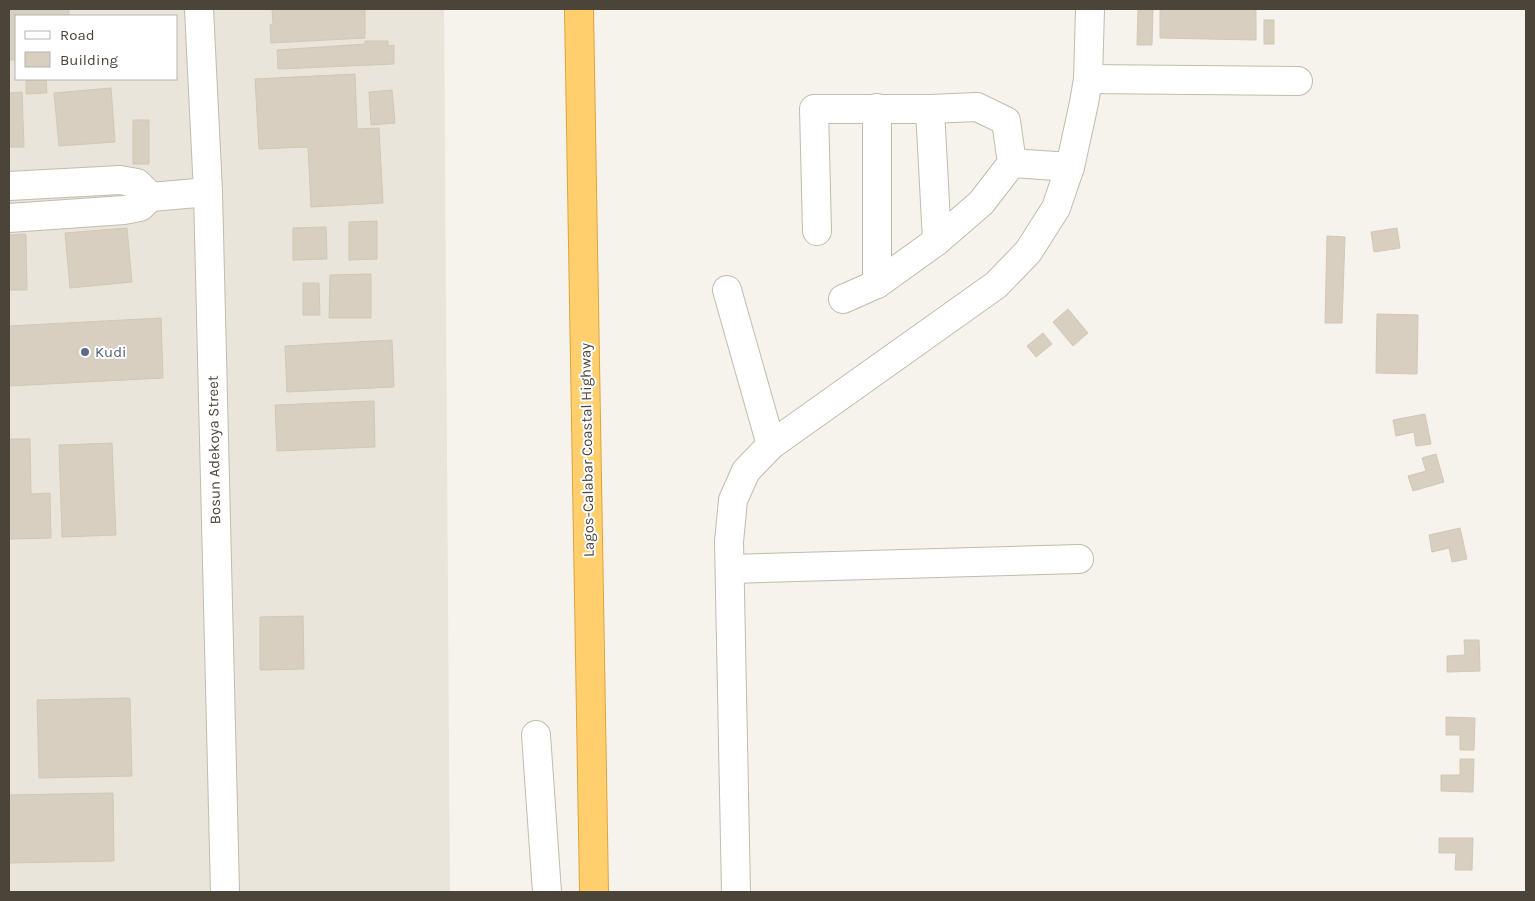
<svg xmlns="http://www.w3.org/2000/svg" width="1535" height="901" font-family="Karla,sans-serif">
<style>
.residential{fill:#eae5da;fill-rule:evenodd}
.building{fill:#d8cfc1;stroke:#d3c7b4}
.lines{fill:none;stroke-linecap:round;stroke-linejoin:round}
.minor-casing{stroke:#c2bbae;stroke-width:30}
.highway-casing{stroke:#e0a43c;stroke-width:30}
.minor{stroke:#fff;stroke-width:28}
.highway{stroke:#ffcf6e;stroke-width:28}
.service-dot{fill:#5c6f8a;stroke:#fff;stroke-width:2}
.labels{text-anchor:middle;stroke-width:4;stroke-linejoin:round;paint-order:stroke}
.service-label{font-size:15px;fill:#4e5e75;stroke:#fff;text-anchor:start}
.street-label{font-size:15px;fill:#4b4439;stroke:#fff}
</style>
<rect width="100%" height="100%" fill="#f6f3ec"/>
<path class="residential" d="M9,9h435l6,883h-441zM16,16h160v63h-160z"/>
<g class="building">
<polygon points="9,9 69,9 69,16 16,16 16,60 9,60"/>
<polygon points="272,9 365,9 365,38 271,43 270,25 273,24"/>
<polygon points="1138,9 1153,9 1152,45 1137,45"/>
<polygon points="1160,9 1256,9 1256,40 1160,38"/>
<rect x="1264" y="20" width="10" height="24"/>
<polygon points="365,41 388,41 388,46 394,45 394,64 278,69 277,50 365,44"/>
<polygon points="355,74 357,129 379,128 383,203 311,207 308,147 259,149 255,79"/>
<polygon points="46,79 47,93 26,94 26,80"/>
<polygon points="111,88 115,142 59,146 54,93"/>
<polygon points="392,90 395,123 371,125 369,92"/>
<polygon points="22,92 24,147 9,147 9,93"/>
<rect x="133" y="120" width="16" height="44"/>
<polygon points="377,221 377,259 349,260 349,222"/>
<polygon points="326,227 327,259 293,260 293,228"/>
<polygon points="127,228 132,282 70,288 65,233"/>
<polygon points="1397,228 1400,248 1374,252 1371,232"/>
<polygon points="26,234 27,290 9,290 9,235"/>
<polygon points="1327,236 1345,237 1342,323 1325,323"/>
<polygon points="371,274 371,318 329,318 330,275"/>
<polygon points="303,283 319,283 320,315 303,315"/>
<polygon points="1068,309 1088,333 1073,346 1053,322"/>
<polygon points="1377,314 1418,315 1417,374 1376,373"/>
<polygon points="161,318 163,378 9,386 9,326"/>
<polygon points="1043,333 1052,344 1036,357 1027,346"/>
<polygon points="392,340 394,387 287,392 285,346"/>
<polygon points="374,401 375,447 277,451 275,405"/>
<polygon points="1425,414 1431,444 1416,446 1414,432 1396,436 1393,420"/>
<polygon points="9,439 30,439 31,494 50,493 51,538 9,539"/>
<polygon points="112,443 116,535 62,537 59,445"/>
<polygon points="1436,454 1444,482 1413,491 1408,476 1426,471 1422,458"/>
<polygon points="1460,528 1467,559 1452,562 1449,548 1432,552 1429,535"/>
<polygon points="303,616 304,669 260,670 260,617"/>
<polygon points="1464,640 1479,640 1480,671 1447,672 1447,656 1465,655"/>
<polygon points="130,698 132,776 39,778 37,700"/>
<polygon points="1446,717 1475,718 1474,750 1460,750 1460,735 1446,735"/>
<polygon points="1460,759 1474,759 1473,792 1441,791 1441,775 1460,775"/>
<polygon points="113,793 114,861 9,863 9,795"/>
<polygon points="1439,838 1473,838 1472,870 1455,870 1456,853 1439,853"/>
</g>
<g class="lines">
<defs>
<g id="minor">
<polyline points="199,9 208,192 225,892"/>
<polyline points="1088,79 1298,81"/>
<polyline points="930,109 937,241"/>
<polyline points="1012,163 1070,167"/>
<polyline points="9,186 120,180 137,183 151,197"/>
<polyline points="9,218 124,210 140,207 151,197 208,192"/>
<polyline points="817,231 814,109 930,109 977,107 1006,121 1012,163 981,203 937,241 877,284 843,299"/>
<polyline points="877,284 877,108"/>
<polyline points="727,290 771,445"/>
<polyline points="730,569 1079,559"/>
<polyline points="536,735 547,892"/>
<polyline points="736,892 729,542 733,500 746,471 771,445 996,285 1028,252 1056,208 1070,167 1084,103 1088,79 1090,9"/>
</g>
<polyline id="highway" points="579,9 594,892"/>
</defs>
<use href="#minor" class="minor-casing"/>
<use href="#highway" class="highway-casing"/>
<use href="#minor" class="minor"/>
<use href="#highway" class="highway"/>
</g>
<circle class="service-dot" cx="85" cy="352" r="5"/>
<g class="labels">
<g class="service-label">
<text x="95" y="357">Kudi</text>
</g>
<g class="street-label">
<text transform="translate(214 450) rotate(-91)" y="5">Bosun Adekoya Street</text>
<text transform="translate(587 450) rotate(-91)" y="5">Lagos-Calabar Coastal Highway</text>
</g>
</g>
<rect width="1535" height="901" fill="none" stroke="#4b4439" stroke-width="20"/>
<rect x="15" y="15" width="162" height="65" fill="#ffffff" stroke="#b7b4b0"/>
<rect x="25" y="31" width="25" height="8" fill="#ffffff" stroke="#b7b4b0"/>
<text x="60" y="40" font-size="15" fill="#4b4439">Road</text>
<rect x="25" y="52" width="25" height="15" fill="#d8cfc1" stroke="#b7b4b0"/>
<text x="60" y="65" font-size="15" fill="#4b4439">Building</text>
</svg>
